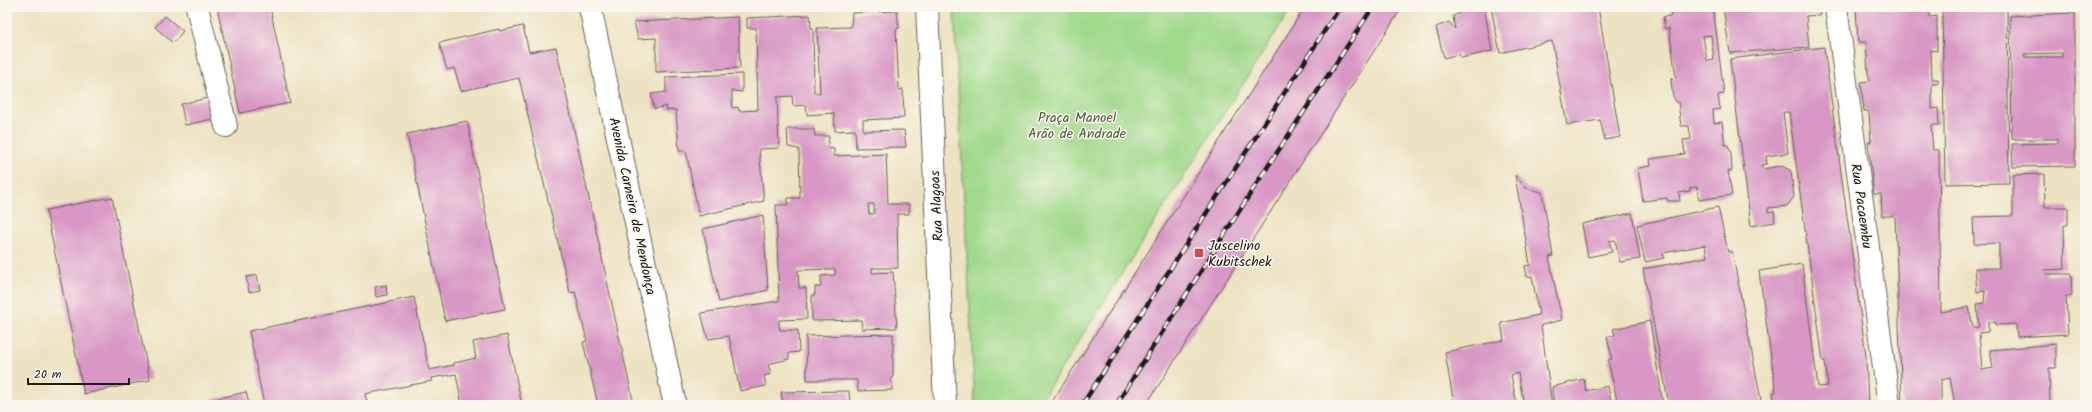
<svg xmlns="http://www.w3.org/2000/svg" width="2092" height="412" font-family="Kalam,sans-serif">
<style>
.green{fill:#a0d98c;stroke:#5e7a54}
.building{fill:#d897c5;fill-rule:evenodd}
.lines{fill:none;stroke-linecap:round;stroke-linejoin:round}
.minor-casing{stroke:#656256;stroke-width:24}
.major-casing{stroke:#656256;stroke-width:24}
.minor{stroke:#fff;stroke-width:22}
.major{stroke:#fff;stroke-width:22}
.rail-casing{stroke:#1c1c1c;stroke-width:4.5}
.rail{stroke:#fbf7ec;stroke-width:3;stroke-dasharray:9;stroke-linecap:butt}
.poi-dot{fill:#d1495b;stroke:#fbf7ec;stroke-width:1.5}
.labels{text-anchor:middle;stroke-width:3;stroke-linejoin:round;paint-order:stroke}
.park-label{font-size:14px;fill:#4a5e43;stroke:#fbf7ec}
.street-label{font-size:14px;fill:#1c1c1c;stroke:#fbf7ec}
.poi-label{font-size:14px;fill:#1c1c1c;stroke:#fbf7ec;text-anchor:start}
</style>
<rect width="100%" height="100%" fill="#fbf7ec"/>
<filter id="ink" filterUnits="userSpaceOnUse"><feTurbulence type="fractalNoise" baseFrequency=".025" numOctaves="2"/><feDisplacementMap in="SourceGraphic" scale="8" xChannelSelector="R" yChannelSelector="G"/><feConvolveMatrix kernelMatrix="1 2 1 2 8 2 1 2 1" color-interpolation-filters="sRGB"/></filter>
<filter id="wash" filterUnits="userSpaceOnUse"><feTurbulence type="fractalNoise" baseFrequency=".012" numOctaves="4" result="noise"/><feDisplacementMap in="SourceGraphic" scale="16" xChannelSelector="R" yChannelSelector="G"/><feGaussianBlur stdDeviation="0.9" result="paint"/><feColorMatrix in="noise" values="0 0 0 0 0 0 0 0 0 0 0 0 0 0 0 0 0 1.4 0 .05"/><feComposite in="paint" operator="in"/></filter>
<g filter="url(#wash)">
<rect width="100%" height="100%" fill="#ede3c3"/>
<polygon class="green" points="1002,7 1292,7 1038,405 975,405 954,13"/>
<g id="blocks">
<g class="building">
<polygon points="217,7 270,7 290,103 240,113"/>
<polygon points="1305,7 1391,7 1399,12 1146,405 1050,405"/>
<polygon points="1458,7 1484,7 1492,51 1461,58 1459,54 1444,58 1436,27 1449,22 1455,29 1453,16 1460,13"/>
<polygon points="1491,7 1598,7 1620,137 1605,140 1600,120 1567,125 1552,41 1500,53"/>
<path d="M1670,7h43l11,87 -6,1 2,14 -7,1 1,13 8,-1 3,23h3l3,9 1,17h-4l4,24 -33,5 -2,-13 -7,1v3l-11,2 1,8h-13v-3l-24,3 -5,-33 13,-2 -1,-7 35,-5 -2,-14 8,-1 -2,-13h-8l-3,-24h-2l-3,-6 -2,-14 1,-4 4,-1 -7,-49 -4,1 -2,-12 8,-1zM1711,35l3,25 -7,1 -4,-25z"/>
<polygon points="1723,7 1819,7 1820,15 1806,16 1809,47 1730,53"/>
<polygon points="1867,7 1929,7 1930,17 1937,16 1937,51 1931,50 1932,79 1938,79 1938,84 1932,84 1932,109 1938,108 1939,125 1931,125 1933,150 1939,150 1941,312 1969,307 1973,328 1979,327 1977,304 1984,303 1985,291 1977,292 1975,268 1999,268 1999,243 1974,244 1973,217 2013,216 2013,175 2044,174 2045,207 2068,207 2068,225 2064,225 2065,269 2045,270 2046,274 2071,274 2072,296 2066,296 2068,334 2017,337 2016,324 1996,325 1995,322 1988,322 1988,332 1979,333 1982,370 1993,368 1990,350 2056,344 2056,368 2049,368 2050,405 1955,405 1950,378 1941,380 1941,405 1902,405 1895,216 1882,216 1881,194 1874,194 1868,142 1871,142 1869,113 1868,111 1864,111 1862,94 1861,82 1870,81 1868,73 1866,42 1858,42 1856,9"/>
<polygon points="1942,7 2007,7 2009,183 1945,184"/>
<polygon points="897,11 899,28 896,29 899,90 903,89 904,118 863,120 863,131 904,130 906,147 856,148 855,130 835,131 834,113 807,115 806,105 793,106 792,96 777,97 779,148 759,149 764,201 699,216 686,151 679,151 676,110 666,110 667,106 654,109 651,94 666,92 666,77 742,74 742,92 732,91 732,108 738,107 739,111 758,110 756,28 747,28 747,18 810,15 811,28 813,28 814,93 820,93 817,28 851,27 852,13"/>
<path d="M2075,13v153l-62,1 -1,-23 46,-1v-4h-46l-2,-123zM2062,53v4h-37l-1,-3z"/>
<polygon points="165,16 183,31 173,43 155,27"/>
<polygon points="738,17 740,68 656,72 656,38 638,39 634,22"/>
<polygon points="523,26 529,52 556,47 634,405 598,405 583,342 587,341 575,292 570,293 519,78 461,91 454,68 447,70 439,43 499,29 499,31"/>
<polygon points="1824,47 1866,356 1868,405 1775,405 1773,393 1776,392 1759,271 1802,264 1818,387 1828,386 1825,361 1823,361 1789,112 1783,112 1788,153 1766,156 1767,164 1762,165 1762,169 1782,166 1791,171 1794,197 1787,206 1768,208 1768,212 1774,211 1775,222 1751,226 1730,59"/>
<polygon points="212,97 217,118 185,125 181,104"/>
<polygon points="467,121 505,309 445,321 407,134"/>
<path d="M787,129h27l1,7h14l-1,12 6,1v7l52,-2 2,50h21v10h-12l1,54h-26v5l21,-1 4,56 -35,1 -1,-9 -49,1v-26h3v-8h6v-11l14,-1v-6l-37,1 1,18h7l1,31 -28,1v6l1,4h18l1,22 -10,1v6l-21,5 3,10 -7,2 2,10 -26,5 -11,-55 -21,3 -7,-26 78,-12 -3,-96h12v-7h12l-1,-49 -11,-2zM868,204h6v10h-5z"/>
<polygon points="1515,175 1526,188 1542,192 1553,256 1549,257 1562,320 1541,325 1552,405 1524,405 1518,373 1511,375 1517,405 1454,405 1445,352 1504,340 1501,323 1539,315 1532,276 1527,277 1525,266 1530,265"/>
<polygon points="112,197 150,380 84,394 46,210"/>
<polygon points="1718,207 1728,252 1732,251 1762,405 1669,405 1643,269 1707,257 1705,245 1663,253 1664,258 1645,262 1637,225"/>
<polygon points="1632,213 1640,259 1620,262 1615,240 1609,241 1612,252 1588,257 1582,224"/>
<polygon points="763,215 768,290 719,302 703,229"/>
<polygon points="257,275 260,290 249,292 246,277"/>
<polygon points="386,285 387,295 376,297 375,287"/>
<polygon points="414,297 429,370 454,365 454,363 476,358 473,342 507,335 522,405 462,405 456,374 431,378 432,381 365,394 368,405 333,405 332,401 310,405 264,405 249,331"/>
<polygon points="1650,321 1663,405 1618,405 1608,360 1612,359 1607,337 1615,335 1613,329"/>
<polygon points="893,334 893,378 891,378 892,390 858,391 857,380 807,380 806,336"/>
<polygon points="1584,379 1586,391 1608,386 1612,405 1554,405 1552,387"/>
<polygon points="849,391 850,405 783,405 781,392"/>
<polygon points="246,392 249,404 255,403 256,405 187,405"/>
</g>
</g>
</g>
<g filter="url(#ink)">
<use href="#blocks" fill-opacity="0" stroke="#656256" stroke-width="1"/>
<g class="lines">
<defs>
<g id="minor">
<polyline points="197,7 226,126"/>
<polyline points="927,7 945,405"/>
<polyline points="1836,7 1889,405"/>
</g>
<polyline id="major" points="590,7 675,405"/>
</defs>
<use href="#minor" class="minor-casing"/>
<use href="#major" class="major-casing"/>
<use href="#minor" class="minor"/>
<use href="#major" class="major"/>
<defs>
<g id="rail">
<polyline points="1082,405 1340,7"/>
<polyline points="1116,405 1257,183 1373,7"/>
</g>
</defs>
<use href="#rail" class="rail-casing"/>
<use href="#rail" class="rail"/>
</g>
</g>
<rect class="poi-dot" x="1194" y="248" width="10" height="10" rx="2"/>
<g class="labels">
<g class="park-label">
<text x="1077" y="122">Praça Manoel<tspan x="1077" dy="16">Arão de Andrade</tspan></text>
</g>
<g class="street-label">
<text transform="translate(633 206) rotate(78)" y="5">Avenida Carneiro de Mendonça</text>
<text transform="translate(936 206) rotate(-93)" y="5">Rua Alagoas</text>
<text transform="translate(1862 206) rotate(82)" y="5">Rua Pacaembu</text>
</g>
<g class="poi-label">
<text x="1208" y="250">Juscelino<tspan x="1208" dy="16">Kubitschek</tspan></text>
</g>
</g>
<rect width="2092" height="412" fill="none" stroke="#fbf7ec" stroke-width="24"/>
<path d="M28 378v6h101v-6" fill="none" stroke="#1c1c1c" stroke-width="2"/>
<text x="34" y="378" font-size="12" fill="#1c1c1c" stroke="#fbf7ec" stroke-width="3" paint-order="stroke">20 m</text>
</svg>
